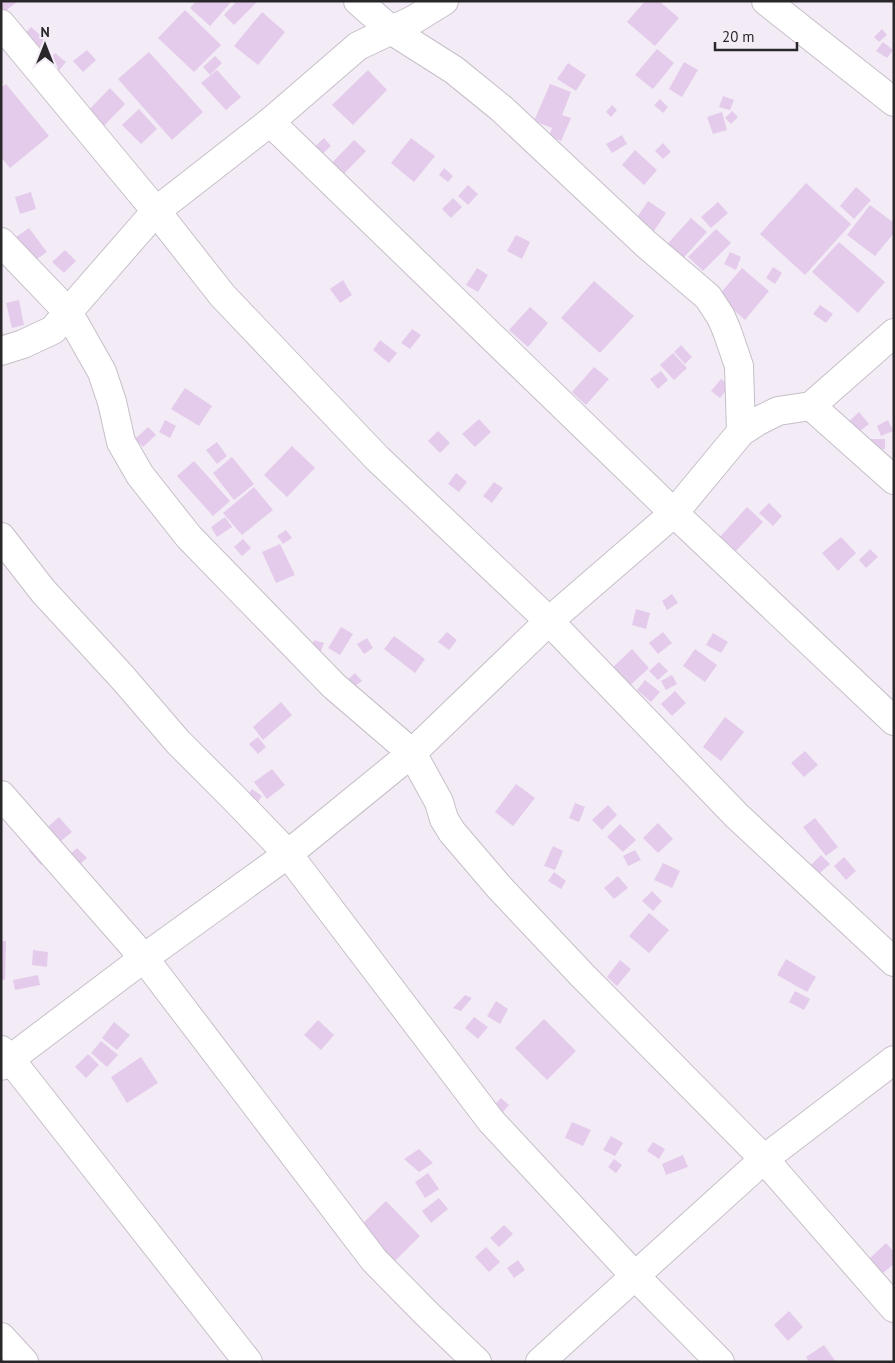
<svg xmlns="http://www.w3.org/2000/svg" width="895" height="1363" font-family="'PT Sans',sans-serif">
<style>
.building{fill:#e4cbeb}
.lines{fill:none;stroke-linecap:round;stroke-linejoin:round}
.street-casing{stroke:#c6bfc8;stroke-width:30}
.secondary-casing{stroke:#c6bfc8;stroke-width:30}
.street{stroke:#fff;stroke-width:28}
.secondary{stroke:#fff;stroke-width:28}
</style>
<rect width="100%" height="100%" fill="#f3ecf6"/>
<g class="building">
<polygon points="1,1 18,1 3,13 1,10"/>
<polygon points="196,1 232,1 210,26 190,8"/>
<polygon points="237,1 255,1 257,2 234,25 224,15"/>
<polygon points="645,1 659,1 679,18 655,46 627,22"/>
<polygon points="185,10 221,45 194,72 158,38"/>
<polygon points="262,12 285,32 258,65 234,46"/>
<polygon points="31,27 46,40 34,54 18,41"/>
<polygon points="882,29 887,35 879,42 874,37"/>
<polygon points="883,42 893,50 887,58 876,51"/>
<polygon points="657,49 674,63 653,89 635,75"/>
<polygon points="87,50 96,60 83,72 73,61"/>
<polygon points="149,52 203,112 172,140 118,79"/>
<polygon points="55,53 66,62 58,72 47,62"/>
<polygon points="215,56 222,63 210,75 203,67"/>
<polygon points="684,62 698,70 682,97 669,89"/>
<polygon points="568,63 586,75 576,91 557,79"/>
<polygon points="217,70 241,97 226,110 201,83"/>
<polygon points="368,70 387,90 353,125 332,105"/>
<polygon points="6,84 49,136 10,168 1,157 1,88"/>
<polygon points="550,84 571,92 562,115 571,118 561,141 549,136 552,128 534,121"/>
<polygon points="110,88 125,104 101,129 85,114"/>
<polygon points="723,96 734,100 730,110 719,107"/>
<polygon points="660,99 668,107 663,113 654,105"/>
<polygon points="612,105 617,110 611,117 606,112"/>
<polygon points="139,109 157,129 141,144 122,125"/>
<polygon points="732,111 738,117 731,124 725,118"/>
<polygon points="722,112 727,130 713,134 707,117"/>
<polygon points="622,135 627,144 612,153 606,144"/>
<polygon points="324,138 331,146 318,158 310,151"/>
<polygon points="411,138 435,156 414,182 391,163"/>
<polygon points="354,140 366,151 338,180 326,169"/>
<polygon points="663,143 671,152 663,159 655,151"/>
<polygon points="635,150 657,170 644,185 622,165"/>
<polygon points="444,168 453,176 448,182 439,175"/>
<polygon points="806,183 851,224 805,275 760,234"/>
<polygon points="468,185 478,194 468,205 458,196"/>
<polygon points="856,187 871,200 854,219 840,206"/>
<polygon points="31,192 36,209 20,214 15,197"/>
<polygon points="453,198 462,207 451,218 442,209"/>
<polygon points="648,201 666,213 654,231 636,219"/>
<polygon points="718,202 728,213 711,228 701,217"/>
<polygon points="870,205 894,223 894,233 875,256 847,235"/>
<polygon points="691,218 707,232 677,265 661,251"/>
<polygon points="29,228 47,252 31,263 13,239"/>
<polygon points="716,229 731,243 703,271 688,257"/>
<polygon points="516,235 530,242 522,259 507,251"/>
<polygon points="839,242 885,282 858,313 812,272"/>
<polygon points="65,250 76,261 64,273 52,262"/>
<polygon points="730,252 741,257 736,270 724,264"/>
<polygon points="773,267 782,273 775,284 766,278"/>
<polygon points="477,268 488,275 478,292 466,285"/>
<polygon points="742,268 769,291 745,320 718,296"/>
<polygon points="343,280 352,295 340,303 330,289"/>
<polygon points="594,281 634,316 600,353 561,318"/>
<polygon points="19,300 24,325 12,328 6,303"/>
<polygon points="820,305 833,314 826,323 813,314"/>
<polygon points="530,307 548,323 528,347 509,330"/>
<polygon points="412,329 421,335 410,349 401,343"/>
<polygon points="380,340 397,353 389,363 373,350"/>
<polygon points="681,345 692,357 685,364 674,352"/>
<polygon points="673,353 687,368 674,380 660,365"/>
<polygon points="594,367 609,379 586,405 572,392"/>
<polygon points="661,371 668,380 658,389 650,379"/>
<polygon points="721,379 730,386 720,398 711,391"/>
<polygon points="185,388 212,406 199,426 171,409"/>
<polygon points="859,412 869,424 856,434 846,424"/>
<polygon points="479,419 491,432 475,447 462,434"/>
<polygon points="165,420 176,426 170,438 159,432"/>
<polygon points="888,420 893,431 881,436 877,426"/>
<polygon points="148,427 156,435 143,447 135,439"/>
<polygon points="438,431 450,443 440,453 428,441"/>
<polygon points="870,439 885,439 885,449 869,449"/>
<polygon points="217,442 227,456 217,464 206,450"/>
<polygon points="292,446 315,468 287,497 264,475"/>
<polygon points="232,457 254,484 234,500 213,473"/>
<polygon points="194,461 230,501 213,516 177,476"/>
<polygon points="456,473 467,482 459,492 448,484"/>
<polygon points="494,482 503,488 492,503 483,496"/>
<polygon points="254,487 273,510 242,535 223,513"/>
<polygon points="769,503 782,516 773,526 759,513"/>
<polygon points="747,507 763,522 736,551 720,537"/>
<polygon points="225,517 232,527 217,537 211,527"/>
<polygon points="286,530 292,538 283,544 277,536"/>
<polygon points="841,537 856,553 838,571 822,553"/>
<polygon points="243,539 251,548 242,556 234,547"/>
<polygon points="280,544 295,575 276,583 262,552"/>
<polygon points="870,549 878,557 866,568 859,560"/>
<polygon points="672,594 678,603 667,610 662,601"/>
<polygon points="636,609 650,613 646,629 632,625"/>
<polygon points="341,627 353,634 340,655 328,648"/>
<polygon points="447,632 457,640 449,650 438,642"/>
<polygon points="663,632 672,643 658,654 649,643"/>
<polygon points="713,633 728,642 721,653 706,645"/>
<polygon points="394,636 425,659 415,673 384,649"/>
<polygon points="367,638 373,648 364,654 357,644"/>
<polygon points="314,640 324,643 320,653 311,650"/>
<polygon points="632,649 649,668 626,689 609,671"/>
<polygon points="695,649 717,665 705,682 683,666"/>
<polygon points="659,662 668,671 658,680 649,671"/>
<polygon points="355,673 362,681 352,688 346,681"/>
<polygon points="672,675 677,684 666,690 661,681"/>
<polygon points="645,680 660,692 651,702 637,690"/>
<polygon points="675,691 686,703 672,716 661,704"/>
<polygon points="281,702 292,715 263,740 253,727"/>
<polygon points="725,717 744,732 721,761 703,747"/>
<polygon points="258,737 266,747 258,754 249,744"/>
<polygon points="805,751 818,765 804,777 791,763"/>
<polygon points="272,769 285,785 267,799 254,782"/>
<polygon points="516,784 535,798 513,826 495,812"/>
<polygon points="252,789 262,796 253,809 243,802"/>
<polygon points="575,803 585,807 579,822 569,818"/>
<polygon points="608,805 617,815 602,830 592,820"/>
<polygon points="59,817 72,832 55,846 42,832"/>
<polygon points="815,818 838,847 826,856 803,827"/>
<polygon points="658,823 673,839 658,853 643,838"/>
<polygon points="620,824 636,840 623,852 607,837"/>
<polygon points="39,842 51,856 41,865 29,851"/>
<polygon points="553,846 563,851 555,870 544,866"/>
<polygon points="77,848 87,858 72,871 63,861"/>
<polygon points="635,850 641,860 628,866 623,856"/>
<polygon points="821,855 830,864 820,873 811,865"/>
<polygon points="844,857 856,871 846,880 834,866"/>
<polygon points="663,863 680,871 672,888 654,880"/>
<polygon points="554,872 566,881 561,889 548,881"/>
<polygon points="618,876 628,888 614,899 604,888"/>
<polygon points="652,891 662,901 653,911 642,901"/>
<polygon points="649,913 669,930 649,953 629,936"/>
<polygon points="1,941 6,941 5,980 1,979"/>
<polygon points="33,950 48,952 47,967 32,965"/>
<polygon points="786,959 816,977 807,992 777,975"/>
<polygon points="620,960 631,969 617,986 607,977"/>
<polygon points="38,975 40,985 15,990 13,980"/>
<polygon points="795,991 810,999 804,1010 789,1002"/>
<polygon points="465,995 472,998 461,1011 453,1008"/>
<polygon points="496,1001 508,1009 500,1024 487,1016"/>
<polygon points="474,1017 488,1027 478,1039 465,1028"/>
<polygon points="544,1019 576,1051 547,1080 515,1048"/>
<polygon points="318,1020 334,1035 321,1050 304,1035"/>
<polygon points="114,1022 130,1035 117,1050 102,1038"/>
<polygon points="101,1041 118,1055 107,1067 91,1053"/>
<polygon points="88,1054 99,1065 86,1078 75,1067"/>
<polygon points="141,1057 158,1083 127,1103 111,1077"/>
<polygon points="501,1098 509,1105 497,1119 488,1111"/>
<polygon points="572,1122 591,1130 583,1146 565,1138"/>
<polygon points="611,1136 623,1143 615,1156 603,1150"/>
<polygon points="653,1142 665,1149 659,1159 647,1151"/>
<polygon points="419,1149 433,1163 419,1172 404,1159"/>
<polygon points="683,1155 688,1167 666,1175 662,1164"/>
<polygon points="614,1159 622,1165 616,1173 608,1167"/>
<polygon points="428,1173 439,1189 425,1198 415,1182"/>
<polygon points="439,1198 448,1209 431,1223 422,1211"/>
<polygon points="386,1201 420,1236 395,1261 360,1226"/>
<polygon points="504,1225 513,1234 499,1247 490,1238"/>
<polygon points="886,1243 894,1252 894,1264 883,1273 870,1258"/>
<polygon points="486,1247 500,1262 489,1272 475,1257"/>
<polygon points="518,1260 525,1270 514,1278 507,1268"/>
<polygon points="789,1311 803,1327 788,1341 774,1325"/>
<polygon points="824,1345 836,1362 809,1362 806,1357"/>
</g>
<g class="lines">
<defs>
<g id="street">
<polyline points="358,1 391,30 454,70 502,109 646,244 708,297 721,317 727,331 739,366 741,432"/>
<polyline points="1,24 156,211 222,295 378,459 549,621 737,816 894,962"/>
<polyline points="270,122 674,513 894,721"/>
<polyline points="1,242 68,312 102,372 112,402 121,442 140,475 189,537 334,686 412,753 439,802 444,819 452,832 499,887 582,975 764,1159 894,1308"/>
<polyline points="1,351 23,344 53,330 68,312 156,211 270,122 358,46 413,20 444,1"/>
<polyline points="811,406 894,480"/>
<polyline points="1,537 43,591 123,678 178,742 233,797 288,854 491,1121 635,1276 720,1362"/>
<polyline points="1,795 144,958 374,1260 426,1313 477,1362"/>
<polyline points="1,1050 10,1059 248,1362"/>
<polyline points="1,1066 144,958 288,854 412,753 549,621 674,513 741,432 758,421 778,411 811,406 894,333"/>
<polyline points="1,1337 24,1362"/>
<polyline points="540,1362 764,1159 894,1060"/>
</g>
<polyline id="secondary" points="766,1 894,102"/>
</defs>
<use href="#street" class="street-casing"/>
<use href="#secondary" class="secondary-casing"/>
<use href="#street" class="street"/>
<use href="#secondary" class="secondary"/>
</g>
<rect width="895" height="1363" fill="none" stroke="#2a272b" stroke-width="5"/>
<g transform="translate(45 45)" stroke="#f3ecf6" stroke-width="4" paint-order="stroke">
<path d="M0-4L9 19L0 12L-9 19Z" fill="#2a272b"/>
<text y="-8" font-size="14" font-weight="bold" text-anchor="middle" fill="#2a272b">N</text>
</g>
<path d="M715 42v8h82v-8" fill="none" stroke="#2a272b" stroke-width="2.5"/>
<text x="722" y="42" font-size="15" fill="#2a272b" stroke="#f3ecf6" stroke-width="4" paint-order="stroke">20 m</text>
</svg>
